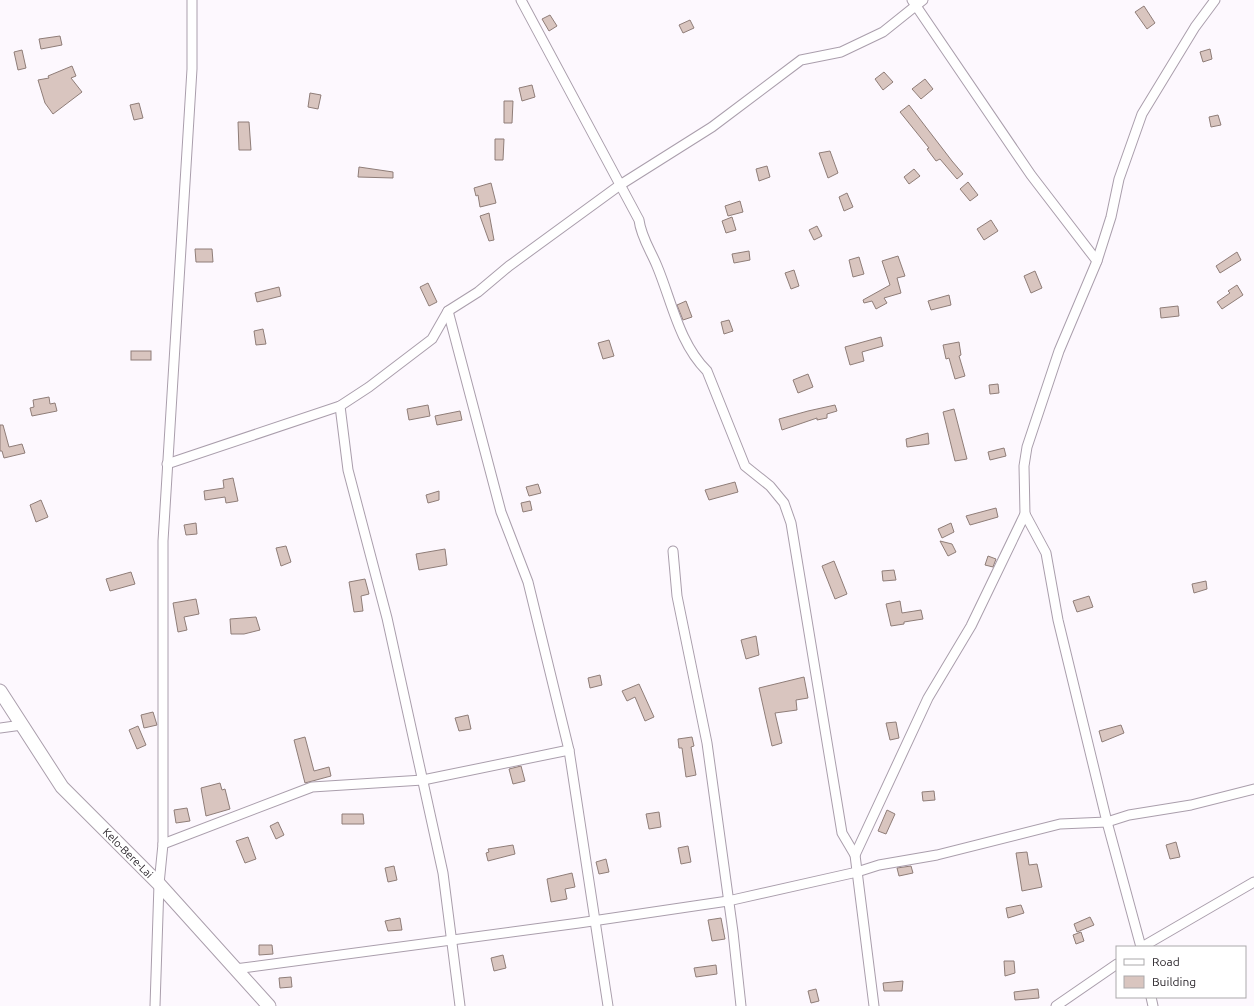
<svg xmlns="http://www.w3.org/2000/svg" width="1254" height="1006" font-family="Ubuntu,sans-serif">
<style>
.building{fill:#d9c5bf;stroke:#8f7d78}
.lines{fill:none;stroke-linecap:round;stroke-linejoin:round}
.minor-casing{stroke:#aa9eac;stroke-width:11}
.secondary-casing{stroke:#aa9eac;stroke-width:15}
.minor{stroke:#fff;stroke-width:9}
.secondary{stroke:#fff;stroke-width:13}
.labels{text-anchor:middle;stroke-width:4;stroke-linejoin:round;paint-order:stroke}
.street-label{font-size:11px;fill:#2c272d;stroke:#fff}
</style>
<rect width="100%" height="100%" fill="#fdf8fe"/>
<g class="building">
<polygon points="1144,6 1155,23 1147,29 1135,12"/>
<polygon points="550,15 557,26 549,31 542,19"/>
<polygon points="690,20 694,28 683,33 679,25"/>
<polygon points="60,36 62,45 41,49 39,39"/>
<polygon points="1210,49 1212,59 1203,62 1200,52"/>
<polygon points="22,50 26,68 18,70 14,52"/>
<polygon points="72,66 76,76 71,78 82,92 53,114 45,103 38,80 49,78 48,76"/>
<polygon points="884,72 893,82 883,90 875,79"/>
<polygon points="925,79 933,89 921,99 912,89"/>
<polygon points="532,85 535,97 522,101 519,88"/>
<polygon points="310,93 321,95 318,109 308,107"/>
<polygon points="504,101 513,101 512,123 504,123"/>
<polygon points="139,103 143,118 134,120 130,105"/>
<polygon points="909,105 952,161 963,174 957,179 940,159 936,161 927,149 929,148 900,112"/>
<polygon points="1218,115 1221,125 1211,127 1209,117"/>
<polygon points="238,122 249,122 251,150 239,150"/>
<polygon points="495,139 504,139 503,160 495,160"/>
<polygon points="830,151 838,173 828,178 819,153"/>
<polygon points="767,166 770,177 759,181 756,169"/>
<polygon points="359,167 393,172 393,178 358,177"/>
<polygon points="914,169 920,176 909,184 904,177"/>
<polygon points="968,182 978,195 970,201 960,189"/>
<polygon points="491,183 496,203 480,207 478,195 476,196 474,188"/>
<polygon points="847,193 853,207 844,211 839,197"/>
<polygon points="740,201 743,212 728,216 725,206"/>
<polygon points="489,213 494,240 489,241 480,216"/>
<polygon points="732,217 736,230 726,233 722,221"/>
<polygon points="991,220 998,231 984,240 977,229"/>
<polygon points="817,226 822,236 814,240 809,230"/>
<polygon points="195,249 212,249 213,262 196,262"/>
<polygon points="749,251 750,260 734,263 732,254"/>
<polygon points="1237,252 1241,260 1220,273 1216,266"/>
<polygon points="898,256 905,276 897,278 901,293 884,298 887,303 876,309 872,301 864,303 863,300 890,285 882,261"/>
<polygon points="859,257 864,274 853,277 849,260"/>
<polygon points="794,270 799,286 791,289 785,273"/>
<polygon points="1035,271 1042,288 1031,293 1024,276"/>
<polygon points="428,283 437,302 429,306 420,287"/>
<polygon points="1237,285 1243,295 1222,309 1217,302 1230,293 1228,291"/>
<polygon points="279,287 281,296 257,302 255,293"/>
<polygon points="949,295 951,305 931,310 928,301"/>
<polygon points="686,301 692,317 683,320 677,305"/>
<polygon points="1178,306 1179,316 1161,318 1160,308"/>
<polygon points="729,320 733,331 724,334 721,322"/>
<polygon points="263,329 266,344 256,345 254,331"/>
<polygon points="881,337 883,346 862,352 864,361 850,365 845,347"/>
<polygon points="609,340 614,356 603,359 598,343"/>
<polygon points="959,342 961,355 959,356 965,376 955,379 949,358 946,359 943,345"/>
<rect x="131" y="351" width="20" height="9"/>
<polygon points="808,374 813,387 798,393 793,380"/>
<polygon points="998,384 999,393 990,394 989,385"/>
<polygon points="49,397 50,404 55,403 57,411 32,416 30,408 34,407 33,400"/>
<polygon points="428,405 430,416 409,420 407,409"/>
<polygon points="835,405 837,411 827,414 827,418 817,420 817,418 782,430 779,419 808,411"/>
<polygon points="954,409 967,459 955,461 943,412"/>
<polygon points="460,411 462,420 437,425 435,416"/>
<polygon points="0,425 3,425 9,447 22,444 25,453 4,458 2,451 0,451"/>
<polygon points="928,433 929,444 907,447 906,439"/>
<polygon points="1004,448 1006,456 990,460 988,452"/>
<polygon points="233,478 238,501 226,503 225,497 205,500 204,491 224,488 223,480"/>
<polygon points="735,482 738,492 709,500 705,490"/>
<polygon points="538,484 541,493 529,496 526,487"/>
<polygon points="439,491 439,500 428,503 426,495"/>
<polygon points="41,500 48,517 36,522 30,505"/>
<polygon points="530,501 532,510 523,512 521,503"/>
<polygon points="996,508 998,517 970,525 966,516"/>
<polygon points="196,523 197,534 186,535 184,525"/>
<polygon points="951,523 954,532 942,538 938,529"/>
<polygon points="940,541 952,544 956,552 948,556"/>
<polygon points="286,546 291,562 281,566 276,548"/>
<polygon points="445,549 447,565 419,570 416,554"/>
<polygon points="988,556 996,559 993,567 985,565"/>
<polygon points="834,561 847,594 835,599 822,566"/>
<polygon points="894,570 896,580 883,581 882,571"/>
<polygon points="131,572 135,584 110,591 106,579"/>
<polygon points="365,579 369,594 361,596 363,611 354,612 349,582"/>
<polygon points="1206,581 1207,589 1194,593 1192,584"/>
<polygon points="1089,596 1093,607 1077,612 1073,601"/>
<polygon points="196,599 199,614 184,617 187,630 178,632 173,603"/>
<polygon points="900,601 902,613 921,610 923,619 904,622 904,624 891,626 886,604"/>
<polygon points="256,617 260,630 244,634 231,634 230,619"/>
<polygon points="756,636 759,655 746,659 741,640"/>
<polygon points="600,675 602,685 590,688 588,678"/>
<polygon points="804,677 808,698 796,700 797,710 775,713 782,743 772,746 759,688"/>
<polygon points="639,684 654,717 645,721 635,697 627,701 622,691"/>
<polygon points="153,712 157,725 144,728 141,715"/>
<polygon points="468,715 471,729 459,731 455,718"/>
<polygon points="896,722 899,738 890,740 886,723"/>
<polygon points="1121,725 1124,733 1102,742 1099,731"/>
<polygon points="138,726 146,745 137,749 129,730"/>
<polygon points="305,737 314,771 329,767 331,776 305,783 294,740"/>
<polygon points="692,737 694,746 691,747 696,775 686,777 682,748 679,748 678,739"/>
<polygon points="521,766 525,781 513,784 509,769"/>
<polygon points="220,783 222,790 225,789 230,809 206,816 201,788"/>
<polygon points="934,791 935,800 923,801 922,792"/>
<polygon points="187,808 190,821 176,823 174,810"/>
<polygon points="887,810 895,814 886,834 878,831"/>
<polygon points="659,812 661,827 649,829 646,814"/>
<polygon points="342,814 363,814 364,824 342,824"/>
<polygon points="278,822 284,835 276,839 270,826"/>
<polygon points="248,837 256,859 245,863 236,841"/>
<polygon points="1176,842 1180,857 1170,859 1166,845"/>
<polygon points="513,845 515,854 488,861 486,853 489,852 488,849"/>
<polygon points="688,846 691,862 681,864 678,848"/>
<polygon points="1027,852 1029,865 1037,864 1042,887 1022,891 1016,853"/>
<polygon points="606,859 609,872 599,874 596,862"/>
<polygon points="394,866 397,880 388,882 385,868"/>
<polygon points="911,866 913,873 899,876 897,868"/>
<polygon points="572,873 575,887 565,889 567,899 551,902 547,879"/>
<polygon points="1021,905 1024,913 1008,918 1006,908"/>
<polygon points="1090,917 1094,925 1077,932 1074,924"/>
<polygon points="400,918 402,930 388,931 385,921"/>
<polygon points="721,918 725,939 712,941 708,920"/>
<polygon points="1081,932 1084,941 1076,944 1073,935"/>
<polygon points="259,945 272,945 273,954 259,955"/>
<polygon points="503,955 506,968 494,971 491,958"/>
<polygon points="1004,961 1014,961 1015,973 1005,976"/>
<polygon points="716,965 717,974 696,977 694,968"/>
<polygon points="291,977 292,987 280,988 279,978"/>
<polygon points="903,981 902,991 884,991 883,983"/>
<polygon points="816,989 819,1001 811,1003 808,991"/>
<polygon points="1038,989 1039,998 1015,1000 1014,992"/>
</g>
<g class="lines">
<defs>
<g id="minor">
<path d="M521,0l118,220c2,17 12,31 18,46 15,36 22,77 50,105l38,95 25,20 14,17 7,20 51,310 13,22 19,151"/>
<polyline points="912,0 1031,175 1097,261"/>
<polyline points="448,311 501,512 528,582 569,750 608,1006"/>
<polyline points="340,406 348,470 387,618 443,873 460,1006"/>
<polyline points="167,464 340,406 369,387 432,339 448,311 478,292 509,266 620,185 712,127 801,60 841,52 883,32 923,0"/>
<polyline points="1025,514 1046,553 1058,620 1107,822 1141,947"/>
<polyline points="673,551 677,596 707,743 733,932 741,1006"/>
<polyline points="0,728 22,725"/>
<polyline points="163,844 312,787 423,780 569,750"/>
<polyline points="855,855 928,698 971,626 1025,514 1024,466 1027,447 1059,351 1097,261 1111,217 1119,179 1142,114 1195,27 1215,0"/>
<polyline points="1142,947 1254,882"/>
<polyline points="235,969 579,923 728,901 857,872 879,865 937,855 1060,824 1107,822 1129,815 1191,805 1254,789"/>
<polyline points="1151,997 1153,1006"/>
<polyline points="155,1006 159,884 163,844 163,541 192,69 192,0"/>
<polyline points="1056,1006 1117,964"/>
</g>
<polyline id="secondary" points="0,691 62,787 159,884 269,1006"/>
</defs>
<use href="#minor" class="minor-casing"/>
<use href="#secondary" class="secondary-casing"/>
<use href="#minor" class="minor"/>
<use href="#secondary" class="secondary"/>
</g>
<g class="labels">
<g class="street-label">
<text transform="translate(128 853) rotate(45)" y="4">Kelo-Bere-Lai</text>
</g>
</g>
<rect x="1116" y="946" width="130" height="52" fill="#ffffff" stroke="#aba9ab"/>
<rect x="1124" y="959" width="20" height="6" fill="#ffffff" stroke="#aba9ab"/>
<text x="1152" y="966" font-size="12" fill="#2c272d">Road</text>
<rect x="1124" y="976" width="20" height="12" fill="#d9c5bf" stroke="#aba9ab"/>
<text x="1152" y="986" font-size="12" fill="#2c272d">Building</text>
</svg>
